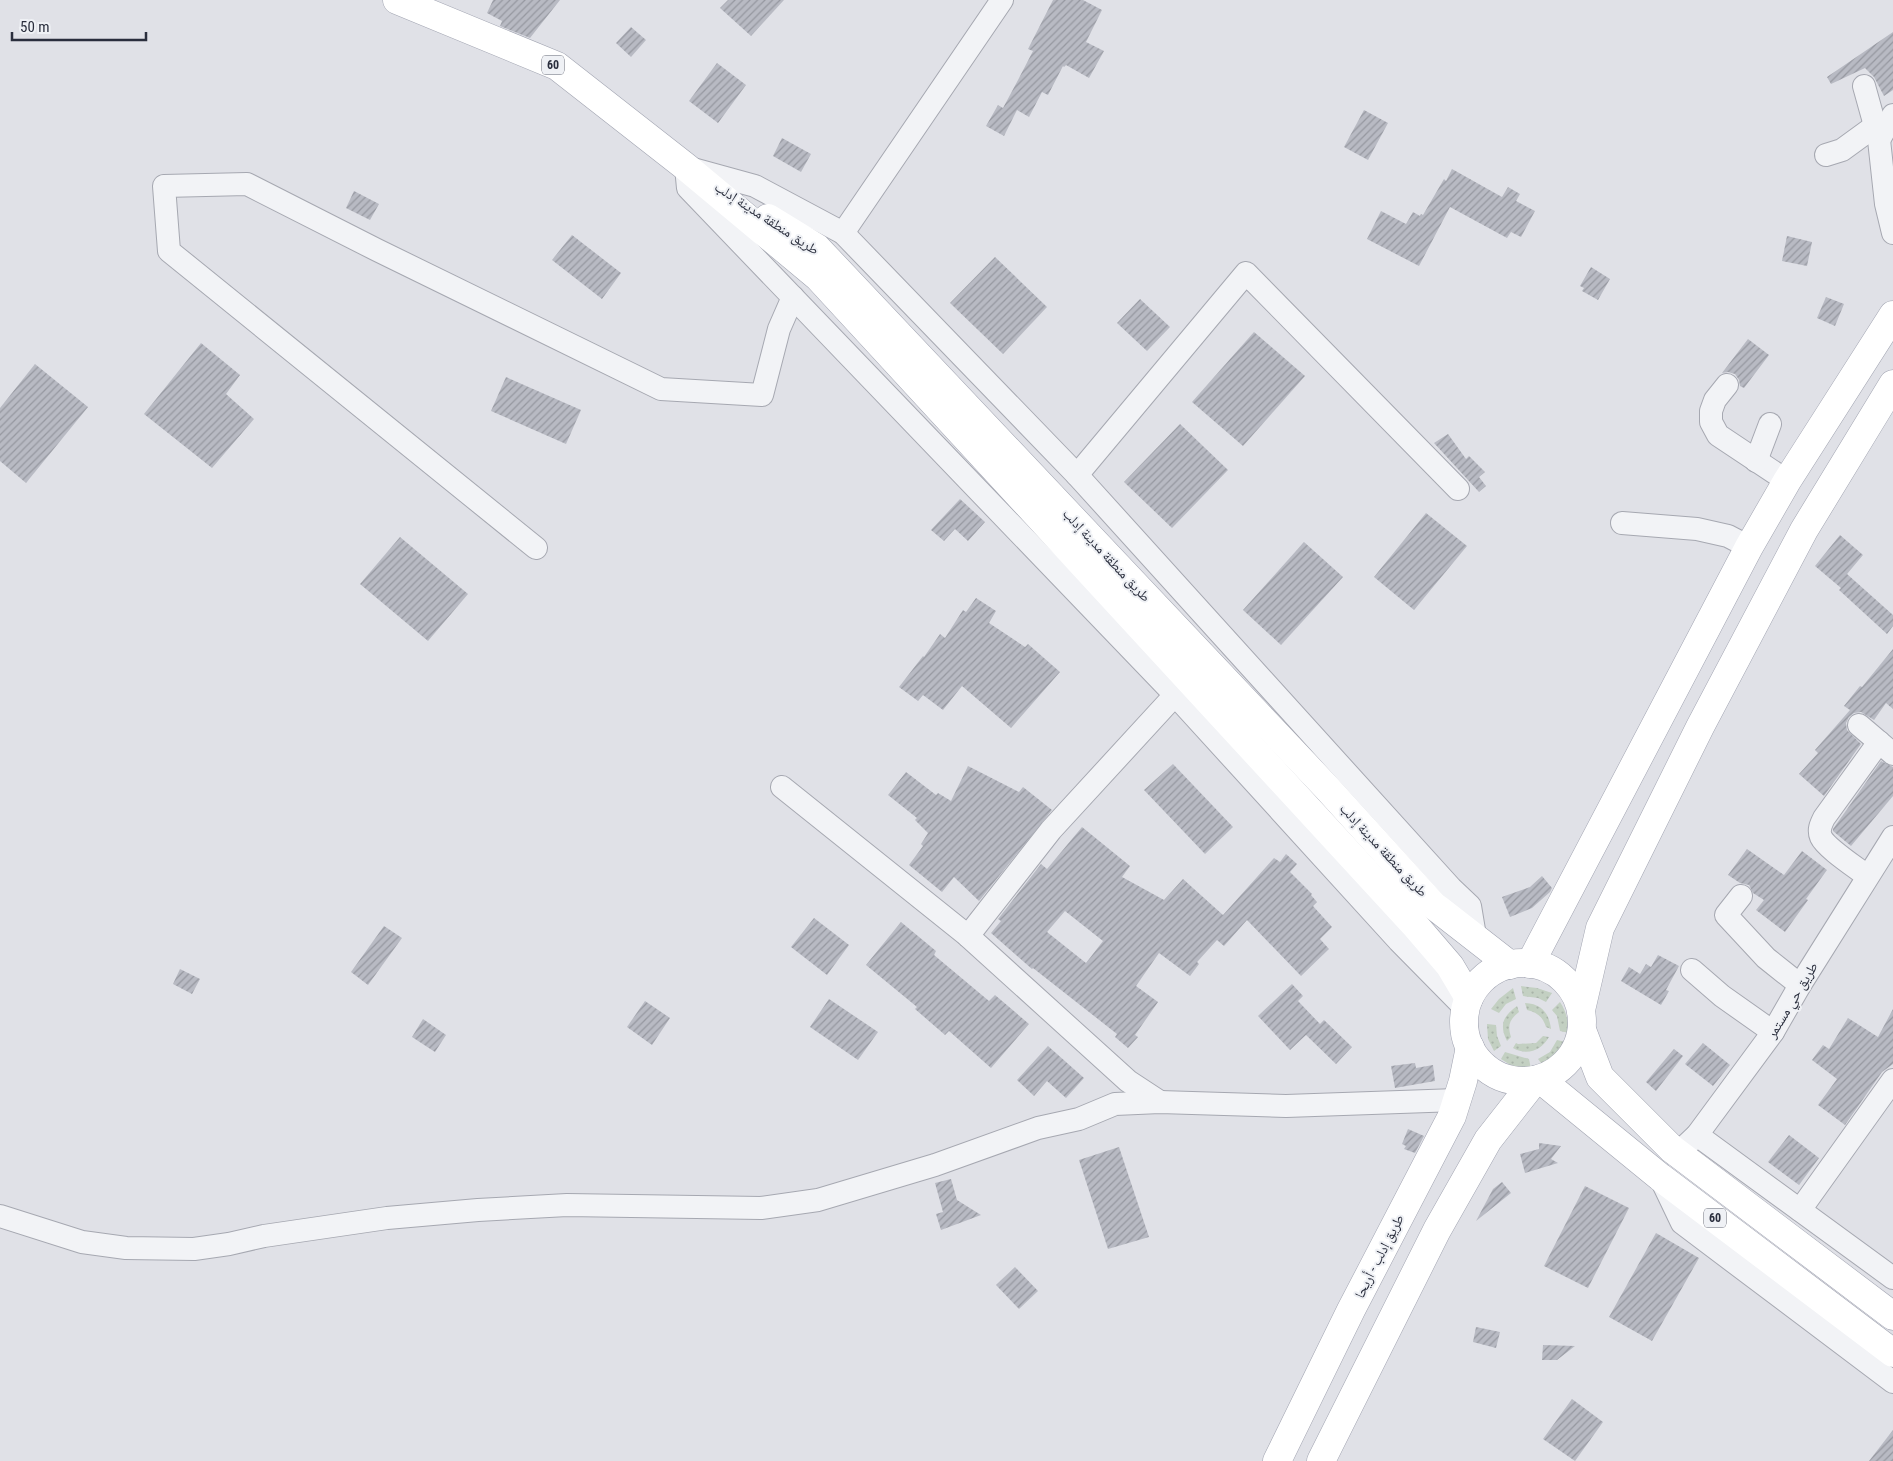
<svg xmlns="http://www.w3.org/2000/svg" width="1893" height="1461" font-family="'Roboto Condensed','Noto Naskh Arabic',sans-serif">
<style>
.grass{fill:url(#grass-dots)}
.building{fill:url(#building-hatch);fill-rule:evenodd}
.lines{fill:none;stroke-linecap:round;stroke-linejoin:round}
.minor-casing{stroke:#a6a8b1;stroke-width:24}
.major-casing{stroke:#a1a4b1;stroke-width:29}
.minor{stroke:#f2f3f6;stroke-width:22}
.major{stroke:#fff;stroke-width:28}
.labels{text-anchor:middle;stroke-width:4;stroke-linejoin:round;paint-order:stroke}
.shield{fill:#eff1f5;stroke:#656874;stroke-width:1}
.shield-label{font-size:12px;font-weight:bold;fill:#2a2e3d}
.street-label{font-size:14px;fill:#2a2e3d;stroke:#eff1f5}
</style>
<defs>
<pattern id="grass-dots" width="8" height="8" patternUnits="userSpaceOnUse" patternTransform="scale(1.25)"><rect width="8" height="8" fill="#c3d0c2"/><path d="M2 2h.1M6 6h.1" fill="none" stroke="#a8b3a8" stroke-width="1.8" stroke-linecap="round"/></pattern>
<pattern id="building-hatch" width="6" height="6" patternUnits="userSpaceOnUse" patternTransform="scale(1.25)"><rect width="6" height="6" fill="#b8bac3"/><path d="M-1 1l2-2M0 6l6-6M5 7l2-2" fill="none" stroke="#9698a0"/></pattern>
</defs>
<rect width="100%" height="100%" fill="#e0e1e7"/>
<g class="grass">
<polygon points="1521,986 1537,988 1552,993 1546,1002 1538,998 1523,996"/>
<polygon points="1513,988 1516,999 1506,1004 1499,1013 1491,1009 1499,999"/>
<path d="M1560,1002c7,10 8,20 9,31l-9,-2 -3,-15 -5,-6z"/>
<path d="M1525,1003c17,1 24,10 26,26l-5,-2c-3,-10 -9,-15 -19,-17z"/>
<path d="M1517,1006l2,6c-9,7 -12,13 -8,25l-4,4c-8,-16 -4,-25 10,-35z"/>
<polygon points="1487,1024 1496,1025 1497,1036 1501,1046 1494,1051 1488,1039"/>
<path d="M1543,1036l6,1c-8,14 -22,19 -36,11l3,-5 2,1 18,-1z"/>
<path d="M1557,1040l9,2c-4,12 -11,18 -22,25l-6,-8 12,-7z"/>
<polygon points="1505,1052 1529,1059 1531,1069 1512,1066 1501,1059"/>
</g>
<g class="building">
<polygon points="493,0 560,0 530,38 500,26 502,21 487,13"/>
<polygon points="728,0 784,0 751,36 720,8"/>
<polygon points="1053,0 1083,0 1102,10 1086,42 1104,51 1089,78 1066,65 1064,67 1063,66 1048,95 1042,92 1029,117 1017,110 1004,136 986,126 998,105 1003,108 1018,80 1033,51 1028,49"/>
<polygon points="631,27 646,40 631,57 616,43"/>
<polygon points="1893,32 1893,90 1884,96 1874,77 1865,68 1831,84 1827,77"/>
<polygon points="717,63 746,85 718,123 689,101"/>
<polygon points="1364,110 1388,123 1368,160 1344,147"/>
<polygon points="782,138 811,154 801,172 773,156"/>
<polygon points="1452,169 1502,197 1508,187 1520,194 1516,201 1535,211 1521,237 1511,232 1507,238 1450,207 1419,266 1367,239 1381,211 1406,224 1413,212 1420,216 1421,214 1423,215 1444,179 1446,181"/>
<polygon points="354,191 379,204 370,220 346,208"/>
<polygon points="572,235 621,273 602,299 552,260"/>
<polygon points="1787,236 1812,242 1807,266 1782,261"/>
<polygon points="995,257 1047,307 1003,354 950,303"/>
<polygon points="1591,267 1610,279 1598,300 1582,291 1584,288 1580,286"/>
<polygon points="1826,297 1844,304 1835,326 1817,318"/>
<polygon points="1140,299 1170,327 1147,351 1117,323"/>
<polygon points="1254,332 1305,376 1243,446 1192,402"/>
<polygon points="1748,339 1769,355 1744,388 1740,386 1739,380 1735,374 1728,372 1722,373"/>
<polygon points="201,343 240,375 226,394 254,419 212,468 144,414"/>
<polygon points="35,364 88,407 26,483 0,461 0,408"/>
<polygon points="506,377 581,410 566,444 491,411"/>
<polygon points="1180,424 1228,470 1172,528 1124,482"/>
<polygon points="1448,434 1466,459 1469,456 1485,472 1479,477 1486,486 1479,492 1434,443"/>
<polygon points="960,499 985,522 968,541 955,529 944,541 931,530"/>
<polygon points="1426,513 1467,546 1414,610 1374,577"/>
<polygon points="1840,535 1863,555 1847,574 1893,615 1893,626 1887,634 1839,590 1841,588 1815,566"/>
<polygon points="400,537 468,594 428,641 360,584"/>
<polygon points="1304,542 1343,577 1281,645 1243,610"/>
<polygon points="976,598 996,611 989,623 1025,647 1028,644 1060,672 1011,728 962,686 943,710 923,695 918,701 899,687 923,656 924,657 940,634 945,638 963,610 966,612"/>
<polygon points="1893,649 1893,709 1886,703 1874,720 1861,712 1854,713 1849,717 1846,723 1847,730 1861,744 1824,796 1799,774 1818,753 1815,750 1850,710 1844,706 1860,686 1862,687"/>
<polygon points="1881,761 1893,767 1893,796 1851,846 1833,831 1833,829"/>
<polygon points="1173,764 1233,827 1205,854 1144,790"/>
<polygon points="968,766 1019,792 1023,787 1052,810 979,901 954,877 942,892 909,865 923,846 921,844 928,833 915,820 917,818 888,795 906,772 936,795 938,793 951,801"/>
<path d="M1082,827l48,39 -8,11 42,23 19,-21 40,36 51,-57 6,4 6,-8 11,10 -7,8 22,22 -1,1 6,7 -4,4 19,21 -12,12 9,10 -28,27 -54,-56 -23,26 -7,-6 -20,22 2,2 -9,12 -31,-23 -23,33 22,16 -23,33 3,2 -10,11 -13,-11 2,-3 -84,-66 -1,1 -41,-36 10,-12 -3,-2 43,-55 6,5zM1065,911l38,30 -17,22 -39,-31z"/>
<polygon points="1747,849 1784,875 1802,851 1827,870 1806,899 1808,900 1785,932 1756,910 1764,900 1753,893 1749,885 1740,883 1728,875"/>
<polygon points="1542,876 1552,888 1550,892 1532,908 1510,917 1502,897 1530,887"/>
<polygon points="814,918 849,945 827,975 791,947"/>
<polygon points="901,922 936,951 934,955 989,1001 995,995 1029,1024 991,1068 949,1031 945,1035 915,1009 917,1007 866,965"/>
<polygon points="384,926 402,938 368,985 351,972"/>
<polygon points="1658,955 1679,966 1666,990 1669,991 1661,1005 1621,981 1629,967 1640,974 1646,964 1651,967"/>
<polygon points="180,969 200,979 192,994 173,984"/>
<polygon points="1292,984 1303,996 1298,1001 1320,1024 1324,1020 1352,1047 1336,1064 1306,1035 1290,1050 1258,1016"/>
<polygon points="829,999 878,1032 858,1060 810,1027"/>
<polygon points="645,1001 670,1018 652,1045 627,1027"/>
<polygon points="1893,1009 1893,1064 1882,1072 1845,1125 1818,1105 1837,1079 1812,1060 1823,1045 1829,1049 1848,1018 1878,1037"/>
<polygon points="423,1019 446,1035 435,1052 412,1037"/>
<polygon points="1703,1043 1730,1065 1713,1086 1685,1064"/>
<polygon points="1048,1046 1084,1078 1066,1098 1047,1081 1034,1096 1017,1080"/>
<polygon points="1674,1049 1683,1056 1656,1091 1646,1082"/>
<polygon points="1415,1063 1416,1068 1433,1065 1435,1081 1395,1088 1391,1066"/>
<polygon points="1408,1129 1424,1136 1415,1153 1404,1149 1406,1146 1402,1144"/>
<polygon points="1789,1135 1819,1158 1799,1185 1768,1162"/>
<polygon points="1539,1143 1561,1146 1551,1159 1558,1163 1525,1173 1520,1154 1539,1149"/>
<polygon points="1119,1147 1149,1237 1108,1249 1079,1160"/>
<polygon points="951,1179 957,1200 981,1215 941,1230 936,1214 943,1212 935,1183"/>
<polygon points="1502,1182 1511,1193 1476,1221 1493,1189"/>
<polygon points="1585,1186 1629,1208 1588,1288 1544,1266"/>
<polygon points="1656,1233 1699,1258 1652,1341 1609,1317"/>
<polygon points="1015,1267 1038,1291 1019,1309 996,1285"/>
<polygon points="1476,1327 1500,1332 1496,1348 1473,1342"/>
<polygon points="1543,1345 1575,1346 1557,1360 1542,1360"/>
<polygon points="1572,1399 1603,1422 1575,1461 1543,1439"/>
<polygon points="1893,1430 1893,1461 1869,1461"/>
</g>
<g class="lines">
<defs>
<g id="minor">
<polyline points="1864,86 1879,140 1886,204 1893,233"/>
<polyline points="1879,140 1893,115"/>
<polyline points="1826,155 1842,150 1875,126"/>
<polyline points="843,233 1002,0"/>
<polyline points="1727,385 1715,400 1711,411 1711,422 1718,435 1787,481"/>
<polyline points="1756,461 1770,424"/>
<polyline points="1077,475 1246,273 1458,489"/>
<polyline points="1622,523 1697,529 1728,536 1749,547"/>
<polyline points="536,548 169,251 164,186 247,184 377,250 661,389 762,395 779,329 793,297"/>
<polyline points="1859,725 1893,754"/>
<polyline points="782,787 968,936 1128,1081 1160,1102"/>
<path d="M1867,876c-10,-8 -41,-28 -46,-39 -3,-7 0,-13 3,-19l55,-76"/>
<polyline points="1741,896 1726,915 1766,958 1800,985"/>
<polyline points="968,936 1051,830 1175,695"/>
<polyline points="1692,970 1722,996 1773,1032"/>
<polyline points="1466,1009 1399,941 1175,695 688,188 686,167 755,186 843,233 1077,475 1451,888 1470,906 1475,936"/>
<polyline points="1697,1135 1893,1278"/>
<polyline points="1678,1153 1697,1135 1773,1032 1800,985 1893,837"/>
<polyline points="1660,1177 1682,1223 1893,1382"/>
<polyline points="1800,1210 1893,1080"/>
<polyline points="0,1216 82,1242 126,1248 194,1249 229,1244 264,1236 387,1218 478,1210 567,1205 761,1208 818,1200 935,1165 1038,1128 1079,1119 1115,1104 1160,1102 1286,1106 1457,1100"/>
</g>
<g id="major">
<polyline points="397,0 557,66 686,167 818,277 1414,924 1450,966 1469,998"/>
<polyline points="768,218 817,248 1328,789 1433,905 1510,965"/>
<circle cx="1523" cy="1022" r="59"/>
<polyline points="1530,964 1749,547 1787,481 1893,315"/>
<polyline points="1581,1010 1600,928 1700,727 1804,530 1893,384"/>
<polyline points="1582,1030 1600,1077 1672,1149 1893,1316"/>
<polyline points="1540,1079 1660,1177 1893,1353"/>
<polyline points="1277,1461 1351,1310 1452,1116 1463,1081 1470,1047"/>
<polyline points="1321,1461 1437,1230 1488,1140 1535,1080"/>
</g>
</defs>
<use href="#minor" class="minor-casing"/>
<use href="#major" class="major-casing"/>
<use href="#minor" class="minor"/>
<use href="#major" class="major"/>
</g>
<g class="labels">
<g class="shield">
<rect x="542" y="55.5" width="22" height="19" rx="4"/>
<rect x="1704" y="1208.5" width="22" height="19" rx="4"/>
</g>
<g class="shield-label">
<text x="553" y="69">60</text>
<text x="1715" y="1222">60</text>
</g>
<g class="street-label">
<text transform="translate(767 218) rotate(33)" y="5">طريق منطقة مدينة إدلب</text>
<text transform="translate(1107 555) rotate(47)" y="5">طريق منطقة مدينة إدلب</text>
<text transform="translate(1384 850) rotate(47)" y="5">طريق منطقة مدينة إدلب</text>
<text transform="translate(1792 1000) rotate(-59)" y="5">طريق حي مستمر</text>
<text transform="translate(1379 1256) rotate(-63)" y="5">طريق إدلب - أريحا</text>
</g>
</g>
<path d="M12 32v8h134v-8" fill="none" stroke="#2a2e3d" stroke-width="2.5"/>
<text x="20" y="32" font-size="15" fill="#2a2e3d" stroke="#eff1f5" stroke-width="4" paint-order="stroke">50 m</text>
</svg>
